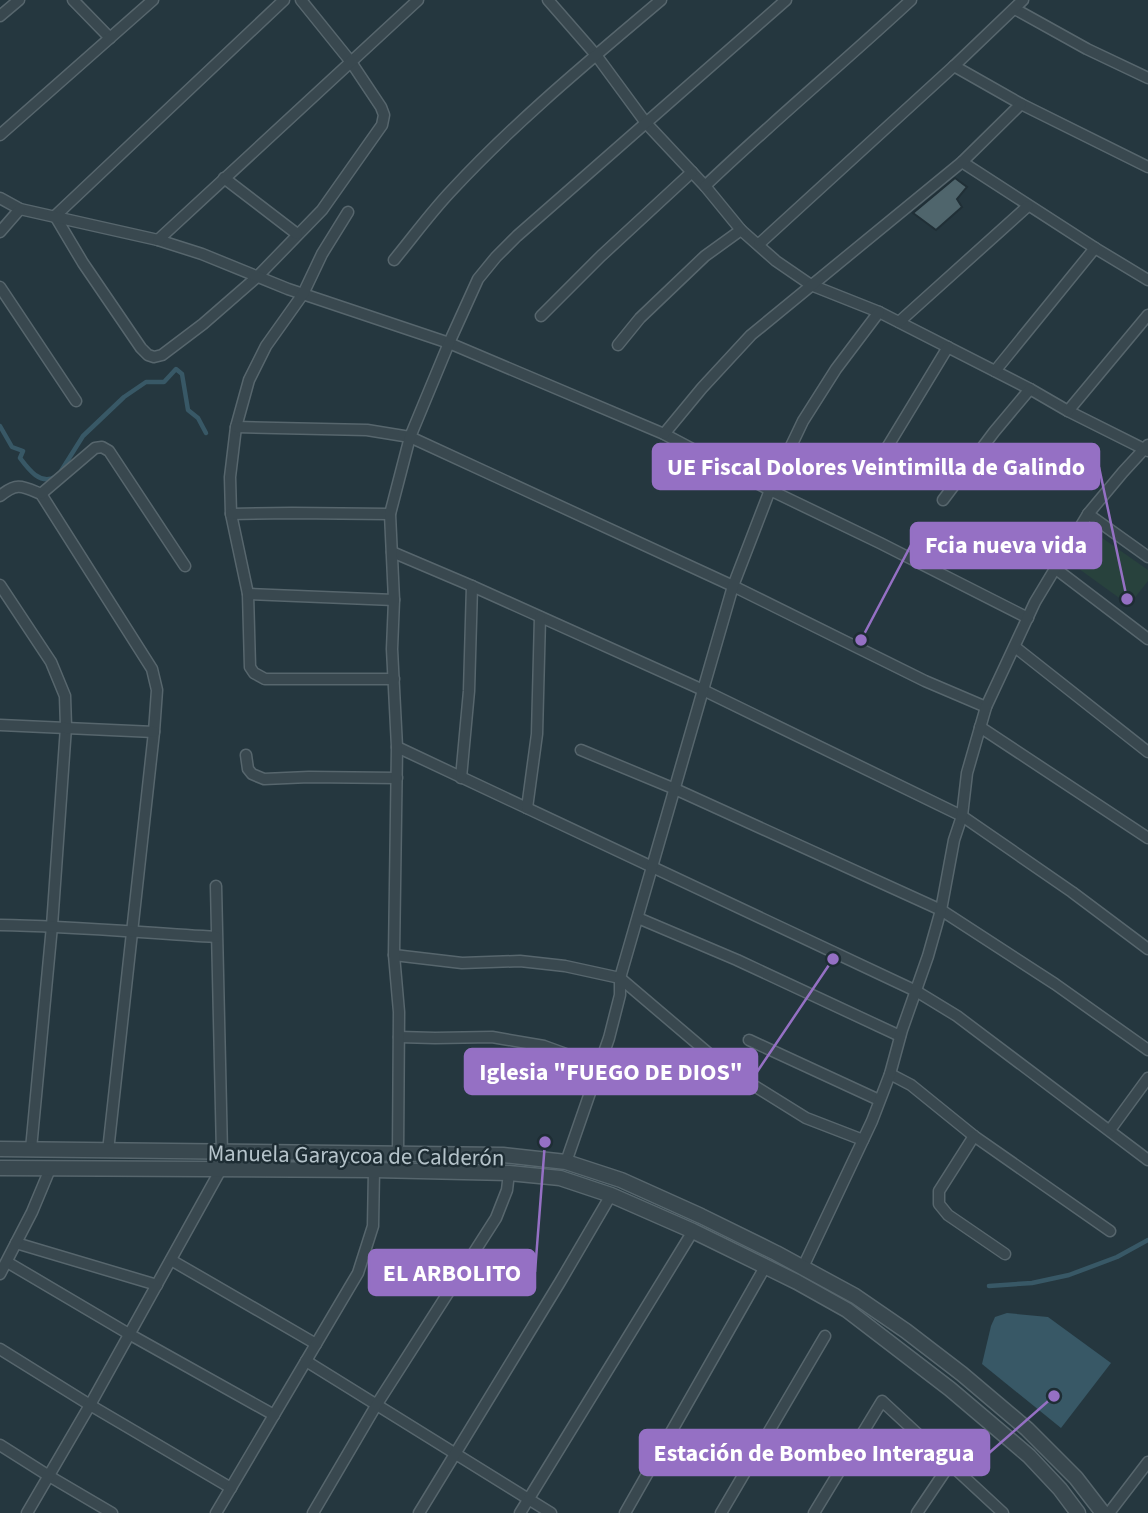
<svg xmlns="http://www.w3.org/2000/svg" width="1148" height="1513" font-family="'Source Sans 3',sans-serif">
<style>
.green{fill:#28423d}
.water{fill:#385866}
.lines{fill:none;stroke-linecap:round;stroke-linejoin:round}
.stream{stroke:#385866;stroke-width:4.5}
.building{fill:#4f656c;stroke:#202f36;stroke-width:2}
.minor-casing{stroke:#57666d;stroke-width:13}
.tertiary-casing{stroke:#57666d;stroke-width:17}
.minor{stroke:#39484f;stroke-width:10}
.tertiary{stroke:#39484f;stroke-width:14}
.labels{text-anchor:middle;stroke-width:5;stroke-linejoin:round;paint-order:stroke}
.street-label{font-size:23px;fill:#b5c3ca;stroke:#1e2d34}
.leader{fill:none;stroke:#9570c4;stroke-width:2.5}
.callout-dot{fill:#9570c4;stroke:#1e2d34;stroke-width:2.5}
.callout{fill:#9570c4;stroke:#9570c4;stroke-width:2.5}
.callout-label{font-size:24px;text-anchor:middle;font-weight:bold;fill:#fff}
</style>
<rect width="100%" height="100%" fill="#25373f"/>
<polygon class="green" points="1098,535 1148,570 1148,581 1129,605 1075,566"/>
<polygon class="water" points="1007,1313 1048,1317 1111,1363 1061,1428 982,1364 991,1326 995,1317"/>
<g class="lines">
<g class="stream">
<path d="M0,426l12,21 11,4 -3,7c9,12 20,27 35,19"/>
<polyline points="61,471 83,436 124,397 146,382 164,382 176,369 182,374 188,410 198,418 206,433"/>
<polyline points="989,1286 1032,1283 1069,1275 1117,1257 1148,1240"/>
</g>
</g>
<polygon class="building" points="955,178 967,187 957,199 962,207 936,230 913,213"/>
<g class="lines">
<defs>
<g id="minor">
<polyline points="73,0 110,38"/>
<polyline points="284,0 55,216 83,263 141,348 148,355 154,357 162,355 203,324 257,277 322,210 382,125 384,115 381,107 351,62 301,0"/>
<polyline points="548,0 596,55 646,123 705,186 741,230 776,261 811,285 879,312 1030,389 1068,411 1148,451"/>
<polyline points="1015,9 1087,49 1148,78"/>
<polyline points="0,16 19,0"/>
<polyline points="954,66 1021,104 1148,167"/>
<polyline points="0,135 153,0"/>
<polyline points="962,162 1095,248 1148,280"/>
<polyline points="224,178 297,234"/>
<path d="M705,186c67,-64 138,-123 206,-186"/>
<polyline points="0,198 20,209 158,240 202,254 288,289 449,343 664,434 770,490 880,543 1028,618"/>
<polyline points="348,212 322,254 303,294 266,346 249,380 236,427 230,477 231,514 248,594 250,667 254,673 265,679 394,679"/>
<polyline points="0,232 20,209"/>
<polyline points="158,240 418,0"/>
<polyline points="759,244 954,66 1023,0"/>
<path d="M394,260c19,-23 37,-48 58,-70 64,-69 137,-129 209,-190"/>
<polyline points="0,287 76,401"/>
<polyline points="541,316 601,256 692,172"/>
<polyline points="899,322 1028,206"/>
<polyline points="618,345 640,318 705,256 741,230"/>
<polyline points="995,371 1095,248"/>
<polyline points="1068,411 1148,315"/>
<polyline points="236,427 367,430 410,437 733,586 925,681 986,707"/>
<polyline points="664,434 702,388 751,335 962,162 1021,104"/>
<polyline points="874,469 948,347"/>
<polyline points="41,494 152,669 157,690 154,732 108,1151"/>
<path d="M0,496c17,-14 22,-10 41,-2l54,-46 7,-1 7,4 76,115"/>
<polyline points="943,500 994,432 1030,389"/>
<polyline points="231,514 292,513 390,514"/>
<polyline points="1088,514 1148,557"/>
<polyline points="392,552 472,586 703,690 962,816 1072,892 1148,949"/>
<polyline points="1056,569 1148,639"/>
<polyline points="0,585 51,662 65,696 66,727 52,926 31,1149"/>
<polyline points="248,594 394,600"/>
<polyline points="1015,647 1148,752"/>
<polyline points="0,725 154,732"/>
<polyline points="980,727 1148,838"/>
<polyline points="397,747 916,991 957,1016 1148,1160"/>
<polyline points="581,750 675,789 941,910 1055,984 1148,1050"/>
<polyline points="246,755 248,769 252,774 264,779 309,777 397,778"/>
<polyline points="461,778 469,691 472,586"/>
<polyline points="527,808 537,734 540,617"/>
<polyline points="216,886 222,1153"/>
<polyline points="638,918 737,960 900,1036"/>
<path d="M0,925c72,1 144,8 216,12"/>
<polyline points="394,955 462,963 520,961 565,966 620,978 727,1069 806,1118 863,1140"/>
<polyline points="399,1037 435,1038 492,1037 544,1046 599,1066"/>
<polyline points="749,1040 879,1100"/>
<polyline points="890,1074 911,1085 974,1136 1110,1231"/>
<polyline points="1110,1130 1148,1078"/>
<polyline points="974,1136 939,1191 939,1204 948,1215 1005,1254"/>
<polyline points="398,1154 399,1012 394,955 397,747 392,649 394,600 390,514 410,437 449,343 478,279 496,257 517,236 786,0"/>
<polyline points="566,1162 609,1038 620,995 620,978 733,586 770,490 803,421 836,369 879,312"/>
<polyline points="16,1243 157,1285"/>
<polyline points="171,1260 316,1344"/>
<polyline points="7,1262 129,1334 274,1415"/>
<polyline points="803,1267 872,1121 890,1074 902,1030 928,956 941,910 954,840 962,816 967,773 986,707 1035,602 1088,514 1123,472 1148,445"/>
<polyline points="0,1274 32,1212 50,1169"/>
<polyline points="0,1349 90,1405 231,1488"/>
<polyline points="306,1361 551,1513"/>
<polyline points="0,1445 49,1476 112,1513"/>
<polyline points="27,1513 90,1405 220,1171"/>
<polyline points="216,1513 358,1273 373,1226 374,1170"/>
<polyline points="313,1513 377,1404 496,1218 507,1190 509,1173"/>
<polyline points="419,1513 560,1282 611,1195"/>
<polyline points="520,1513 693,1231"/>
<polyline points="625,1513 765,1267"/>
<polyline points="721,1513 825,1336"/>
<polyline points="814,1513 882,1401 1003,1513"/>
<polyline points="917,1513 950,1464"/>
<polyline points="1109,1513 1148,1462"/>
</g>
<g id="tertiary">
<polyline points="0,1149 503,1155 566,1162 621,1180 701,1216 776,1253 855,1296 906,1331 962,1374 1027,1429 1076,1478 1103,1513"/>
<polyline points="0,1168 374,1170 509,1173 560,1178 611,1195 693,1231 797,1282 847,1310 950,1389 1029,1456 1060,1489 1078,1513"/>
</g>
</defs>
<use href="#minor" class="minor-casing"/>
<use href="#tertiary" class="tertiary-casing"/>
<use href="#minor" class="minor"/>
<use href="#tertiary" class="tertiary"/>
</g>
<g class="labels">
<g class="street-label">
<text transform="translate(356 1155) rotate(1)" y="8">Manuela Garaycoa de Calderón</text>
</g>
</g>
<path class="leader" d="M1127 599L1099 467M861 640L911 545M833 959L757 1072M545 1142L535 1272M1054 1396L989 1453"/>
<g class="callout-dot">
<circle cx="1127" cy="599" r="7"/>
<circle cx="861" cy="640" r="7"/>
<circle cx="833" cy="959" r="7"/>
<circle cx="545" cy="1142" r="7"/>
<circle cx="1054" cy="1396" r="7"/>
</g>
<g class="callout">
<rect x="653" y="444" width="446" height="45" rx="7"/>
<rect x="911" y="523" width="190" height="45" rx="7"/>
<rect x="465" y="1049" width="292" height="45" rx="7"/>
<rect x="369" y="1250" width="166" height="45" rx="7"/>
<rect x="640" y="1430" width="349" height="45" rx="7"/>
</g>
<g class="callout-label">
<text x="876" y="475">UE Fiscal Dolores Veintimilla de Galindo</text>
<text x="1006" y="553">Fcia nueva vida</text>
<text x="611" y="1080">Iglesia "FUEGO DE DIOS"</text>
<text x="452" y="1281">EL ARBOLITO</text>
<text x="814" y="1461">Estación de Bombeo Interagua</text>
</g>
</svg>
